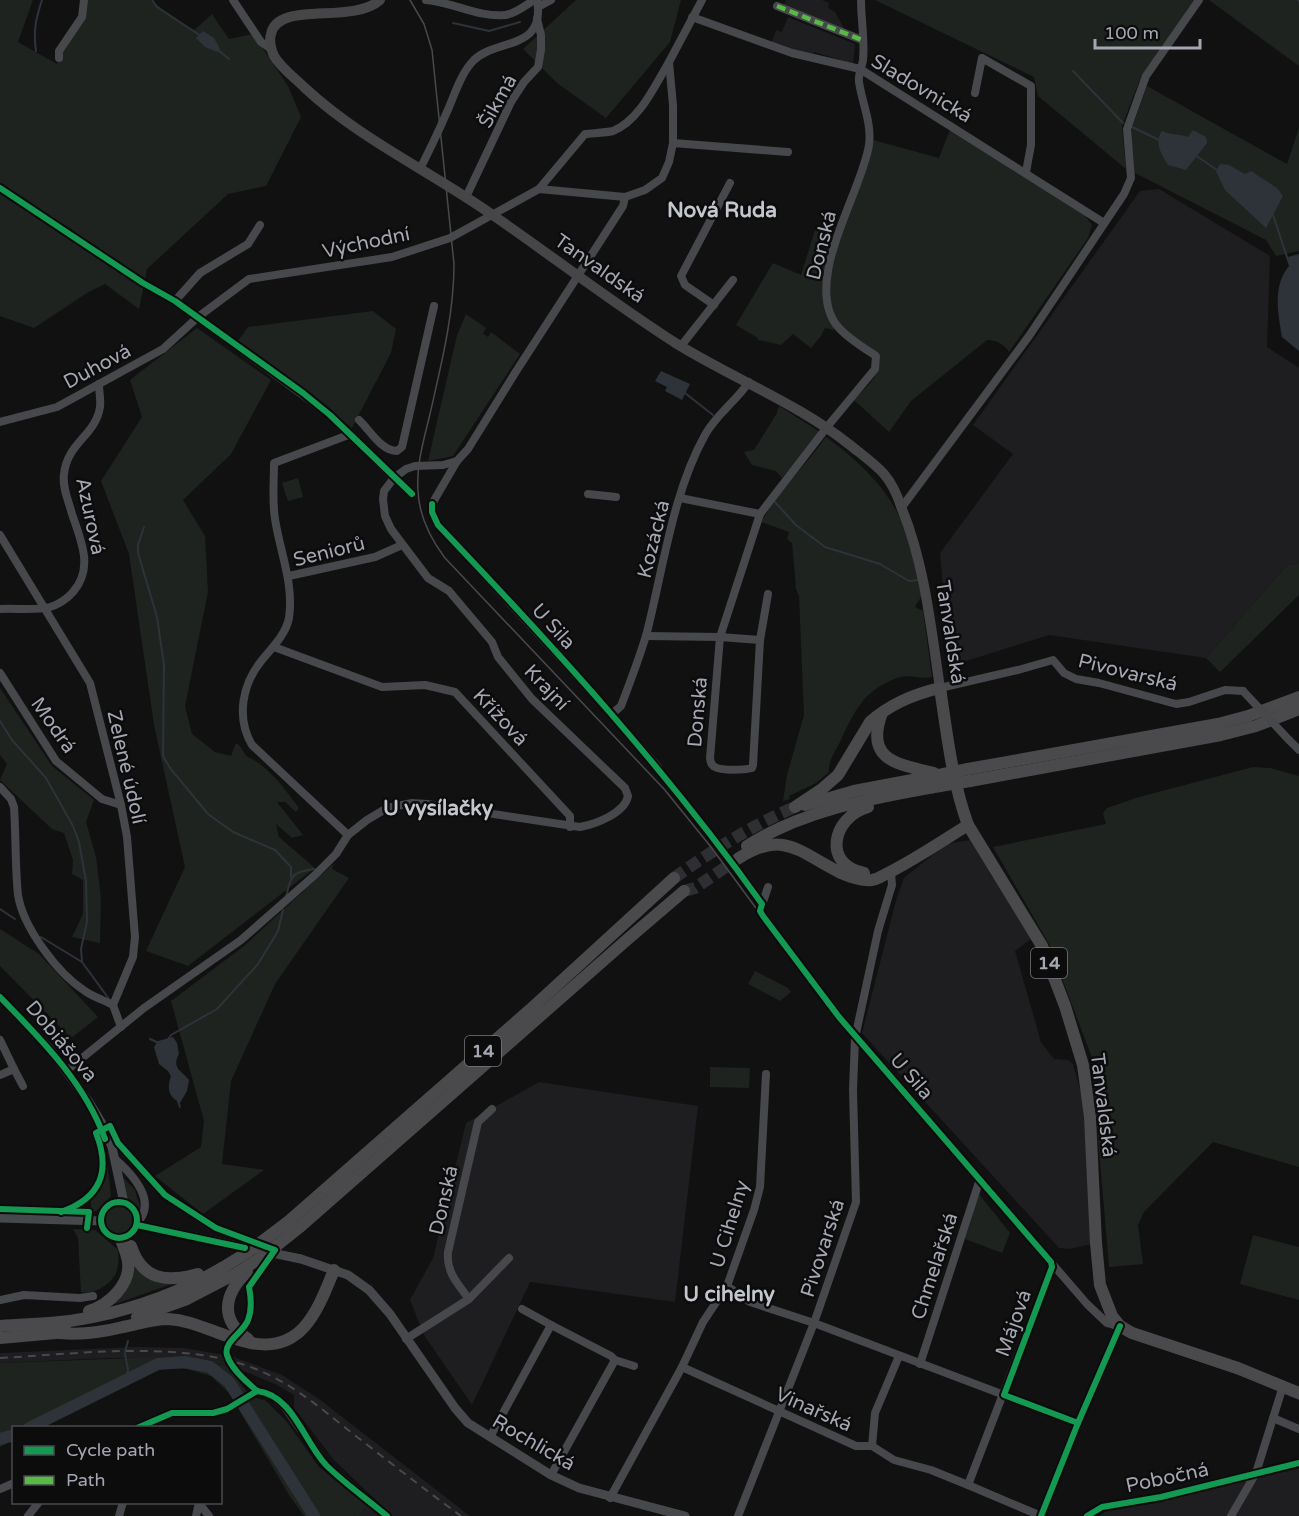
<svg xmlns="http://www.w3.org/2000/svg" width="1299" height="1516" font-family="'Varela Round',sans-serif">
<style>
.built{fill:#1e1e20}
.green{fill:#1e231f}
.water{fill:#2d3339}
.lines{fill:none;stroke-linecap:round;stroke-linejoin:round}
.stream{stroke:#2d3339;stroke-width:2}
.river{stroke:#2d3339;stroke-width:12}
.trunk-tunnel{stroke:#2e2f32;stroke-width:12;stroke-dasharray:12 6;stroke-linecap:butt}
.minor{stroke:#47484b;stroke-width:8}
.tertiary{stroke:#47484b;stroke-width:9}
.secondary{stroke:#464648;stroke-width:10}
.primary{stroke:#4a4a4d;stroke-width:12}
.trunk{stroke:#4a4a4c;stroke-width:12}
.tram{stroke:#49494c;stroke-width:1.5}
.rail{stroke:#49494c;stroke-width:2;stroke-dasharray:8 6;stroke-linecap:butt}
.minor-bridge{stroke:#47484b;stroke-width:8}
.trunk-bridge{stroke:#4a4a4c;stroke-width:12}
.quiet{stroke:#58b947;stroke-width:4.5;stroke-dasharray:9 4.5;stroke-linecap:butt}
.cycleway-casing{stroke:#0c0c0d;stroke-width:10}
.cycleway{stroke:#139951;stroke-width:6}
.labels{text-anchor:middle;stroke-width:5;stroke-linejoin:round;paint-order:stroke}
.shield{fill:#0c0c0d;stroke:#767880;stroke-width:1.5}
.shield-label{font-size:18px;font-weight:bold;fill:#a4a6b1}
.street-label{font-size:20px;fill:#a4a6b1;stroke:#0c0c0d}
.neighbourhood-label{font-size:21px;font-weight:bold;fill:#c4c6cd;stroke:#0c0c0d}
</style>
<rect width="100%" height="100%" fill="#111112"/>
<g class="built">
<polygon points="786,0 822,0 829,3 828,8 835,12 845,30 784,5"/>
<polygon points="788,17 855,44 853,64 814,52 812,57 771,43 776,30 782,32"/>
<polygon points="1159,189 1270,256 1267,347 1299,368 1299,563 1287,565 1206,658 1049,635 950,666 940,553 1013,454 973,425 1140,191"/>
<polygon points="970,840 1031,939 1015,951 1041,1042 1054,1059 1068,1060 1073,1064 1084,1105 1092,1244 1069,1249 1059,1248 862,1033 897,897 904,878 946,844"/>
<polygon points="539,1082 698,1106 675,1302 530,1282 472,1405 424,1335 410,1300 433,1258 466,1123"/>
<polygon points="136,1347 183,1348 231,1356 282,1375 319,1399 470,1516 359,1516 367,1506 378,1502 334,1460 294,1408 294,1395 277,1385 244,1371 228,1366 182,1358 111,1358 0,1363 0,1353"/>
<polygon points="1299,1466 1299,1516 1099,1516 1107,1511"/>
</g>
<g class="green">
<polygon points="0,0 33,0 18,42 57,64 88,0 150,0 193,31 212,14 229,39 253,34 288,86 301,117 266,186 228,194 147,269 139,309 105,284 87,293 34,328 0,316"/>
<polygon points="576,0 681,0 670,42 606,118 557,83 523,49"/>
<polygon points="875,0 1196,0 1139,82 1122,126 1126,169 1038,96 1034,77"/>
<polygon points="1209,0 1299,0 1299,66"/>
<polygon points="1147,86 1287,164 1299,128 1299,251 1276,256 1266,240 1135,173 1130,133"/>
<path d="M951,127l132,86 9,12 -4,13 -79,114c-3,-7 -15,-13 -22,-12l-76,61 -22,31 -35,-32c13,-14 27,-24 25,-44l-39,-31 -6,-10 -4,-13 -1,-17 9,-39 35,-106 66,18z"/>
<polygon points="815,230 835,236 825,276 830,315 834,330 825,328 821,336 811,348 793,334 781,345 758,340 758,338 736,325 773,263 801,275"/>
<polygon points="373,311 396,329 391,353 352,428 237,342 248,327"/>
<polygon points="466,314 486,328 483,334 488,337 491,332 520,354 453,456 428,461 457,335"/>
<path d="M197,328l74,52 -40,74 -48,46 22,36 3,56 -23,114 7,28 23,18 16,4 5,-13 4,3 6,10c23,10 38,32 53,52l-3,4 -11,-10h-8l26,33 -11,3 -16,-14 3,13 36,31 -127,98 -42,-15 39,-84 -31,-142 -25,-171 -28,-73 41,-64 -12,-37z"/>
<polygon points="779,406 820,432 782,478 776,471 752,465 744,452 754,450 777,413"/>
<path d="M826,437c49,36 78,69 90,130 1,8 6,20 5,28 0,4 -5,9 -6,12l8,4 9,66c-11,3 -20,-3 -32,0 -36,12 -45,33 -60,65 -5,10 -12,19 -11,30l-13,11 -27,13 1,3 -7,2 4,-26 17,-60 -5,-119 -3,-7 -4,-46 -5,-4 2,-7 -28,-10c18,-31 44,-56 65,-85z"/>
<polygon points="298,478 303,497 288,501 282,483"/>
<polygon points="1299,563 1299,595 1220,672 1206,658 1287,565"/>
<polygon points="0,688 52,766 94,800 86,822 96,857 101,898 100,943 72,937 83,914 83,880 72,874 73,860 64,833 52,829 0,780 7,764 0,755"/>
<polygon points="1253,767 1270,768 1299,776 1299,1167 1213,1142 1144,1212 1138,1225 1143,1264 1109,1267 1091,1055 1049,944 993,847 1106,824 1103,813 1107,808 1139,797"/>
<polygon points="333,864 332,869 349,878 275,984 231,1081 222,1164 264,1170 203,1214 155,1176 201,1147 204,1121 171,1001 244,946"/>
<polygon points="0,929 39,954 98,1017 71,1038 0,966"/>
<polygon points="755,971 788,988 791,992 780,1001 748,984"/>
<polygon points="710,1067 750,1068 749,1088 710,1087"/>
<polygon points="106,1154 111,1196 100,1209 91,1213 91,1199 102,1183"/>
<path d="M121,1175l14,15 6,20c-4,-5 -8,-6 -12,-10 -6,-7 -7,-17 -8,-25z"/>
<polygon points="979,1194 1010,1233 1002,1253 965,1239"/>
<circle cx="119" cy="1220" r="14"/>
<path d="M73,1229l22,1 23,20c0,5 1,11 0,16 -2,16 -22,29 -37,26l-3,-54z"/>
<polygon points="1253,1235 1299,1247 1299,1300 1240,1284"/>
<path d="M134,1266c11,9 24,17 38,18l-57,20c11,-12 18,-21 19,-38z"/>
<path d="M136,1358h46l46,8c10,13 20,34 37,34l22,22 32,45 48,39 -8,10h-55l-15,-21 -60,-102 -18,-17 -24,-7 -26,-1 -121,59 -26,1 -1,12 -13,7v-84z"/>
</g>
<g class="water">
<polygon points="203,31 214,38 220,49 217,52 205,47 196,38"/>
<path d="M1193,130l13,7 1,6 -21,27 -18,-5c-7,-11 -14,-23 -6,-34 9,4 17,3 26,6z"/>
<polygon points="1220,164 1229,165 1245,174 1251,171 1277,188 1283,196 1266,228 1225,190 1216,171"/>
<path d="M1299,254v97l-17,-14c-4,-25 -10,-52 8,-72l-2,-8z"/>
<polygon points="661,371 690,384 682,400 665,391 667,387 655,381"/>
<path d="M173,1037l4,6 2,11c-8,14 3,17 10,26l-2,11 -7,12c-12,-7 -13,-15 -9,-27l-3,-5 -9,-7 -5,-17 4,-6z"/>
</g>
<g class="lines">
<g class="stream">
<polyline points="152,0 157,7 201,36"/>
<polyline points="1298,0 1299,1"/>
<polyline points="453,23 489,31 520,22"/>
<polyline points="217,49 229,59"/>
<path d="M36,51c-3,-20 0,-33 6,-51"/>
<polyline points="1073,71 1123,123"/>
<polyline points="1132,127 1159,140"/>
<polyline points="1195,155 1217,170"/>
<polyline points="1272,212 1290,266"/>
<polyline points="685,393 713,415"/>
<polyline points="774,501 796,525 825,547 880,564 909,581 920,580"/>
<polyline points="144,527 138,545 138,553 157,617 164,665 163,756 170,768 208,814 233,832 275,850 291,867 291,877"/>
<polyline points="0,721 12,740 46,778 73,826 79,842 86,881 87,922 81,949 82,962 109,999"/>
<path d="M286,897c5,-21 5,-25 28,-28"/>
<polyline points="0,909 15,919"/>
<polyline points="41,937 82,962"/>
<polyline points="150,1039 159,1043"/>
<polyline points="168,1039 171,1035 217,1009 258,964 278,931 283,910"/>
<polyline points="178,1101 180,1107"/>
<polyline points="125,1352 128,1341"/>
<polyline points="125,1354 128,1370 126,1378"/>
</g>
<g class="river">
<polyline points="29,1428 158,1364 184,1362 210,1367 229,1382 314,1516"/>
<polyline points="0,1439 14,1435"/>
</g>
<g class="trunk-tunnel">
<path d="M674,878c39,-28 77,-52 121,-71"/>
<polyline points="684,891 695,888 739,858"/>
</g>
<g class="minor">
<polyline points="233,0 261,42 271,49"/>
<path d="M426,0c26,2 54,18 79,15 10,-1 21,-10 29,-15"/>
<polyline points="777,6 862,40"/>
<polyline points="538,7 551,0"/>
<polyline points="692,17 792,53 860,69 1104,223"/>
<polyline points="59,58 59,51 82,17 84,0"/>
<polyline points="975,93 982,58 1031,86 1031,145 1026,172"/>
<polyline points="673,143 788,152"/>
<path d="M420,169c9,-18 18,-36 26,-55 8,-17 14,-40 28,-54 23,-22 72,-9 63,-60"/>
<polyline points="539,189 625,197 645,190 662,178 669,162 673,143 673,105 669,62 702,0"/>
<polyline points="466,197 511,102 524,82 538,67 541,50 541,35 537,19"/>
<polyline points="625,197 623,206 515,373 468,449 457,461 432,504 432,512 438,525 587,687 658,767"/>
<polyline points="260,225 248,244 200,273 175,301 330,415 394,478"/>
<polyline points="714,305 685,285 681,276 730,183"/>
<polyline points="681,346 733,280"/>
<path d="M359,420c10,9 22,31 38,31l5,-4 32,-141"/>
<path d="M0,422l57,-15 106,-58 35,-32 51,-38 143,-22 58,-19 89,-49 46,-55c8,-1 20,-1 28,-3 27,-11 42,-46 56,-69"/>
<polyline points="588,494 616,497"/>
<polyline points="680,498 760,514"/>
<polyline points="902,507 1029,336 1124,194 1131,178 1127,129 1146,76 1199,0"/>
<polyline points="0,535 90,683 121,805 127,837 135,937 133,957 113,1005 121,1027"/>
<polyline points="289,576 375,557 402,545"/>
<path d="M768,594l-8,46 -7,125 -1,3c-7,2 -31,3 -37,-1 -5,-2 -4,-5 -5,-9l10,-121 40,-123 67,-87 48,-58 1,-13c-12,-8 -27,-17 -37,-28 -39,-43 23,-136 30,-183 3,-22 -7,-42 -10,-63 -1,-8 3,-15 4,-22 2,-19 -2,-41 -2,-60"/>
<path d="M0,609c16,-1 35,2 50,-2 8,-2 18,-9 23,-15 21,-24 8,-51 -1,-78 -3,-12 -10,-26 -8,-40 3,-31 32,-39 36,-67 1,-7 -1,-15 -1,-23"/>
<polyline points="646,636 720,637 760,640"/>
<polyline points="274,647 382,687 425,685 455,692 570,816 570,827"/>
<polyline points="0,673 56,761 102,799 121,805"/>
<polyline points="940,688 1018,670 1053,660 1064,673 1076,679 1099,683 1176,704 1189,702 1225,690 1243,691"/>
<path d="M612,714l9,-8c9,-24 19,-49 26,-74 16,-63 26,-140 58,-197 11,-20 31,-34 44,-53"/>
<polyline points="1289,740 1299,750"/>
<path d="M0,787l11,12 3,8c2,29 1,59 4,88 5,32 39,78 67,96 8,6 19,9 28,14"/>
<path d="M348,835l-96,-90c-16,-27 -10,-61 10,-85 10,-12 24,-26 27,-42 5,-35 -9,-66 -14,-99 -3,-18 -1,-38 -1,-56l77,-29"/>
<polyline points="768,887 760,911 839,1017 1087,1304 1107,1323 1120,1326"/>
<polyline points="0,1040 14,1069 0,1075"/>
<polyline points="14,1069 23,1086"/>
<path d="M66,1071l78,-63 97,-68 74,-65 21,-21 12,-19 19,-15 20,-12 25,-5 15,1 153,23c16,-3 45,-14 48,-31l-3,-8 -93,-89 -34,-42 -6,-15 -43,-51 -21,-13 -37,-49 -6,-13 -2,-17 1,-8 10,-13 12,-9 9,-3 28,-1 14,-4"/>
<path d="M115,1159c16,14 42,41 23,63"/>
<polyline points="727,1286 750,1302 814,1323 1078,1423"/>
<path d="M469,1299c-11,-15 -23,-27 -21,-47l30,-130 14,-13"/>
<polyline points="0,1300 24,1295 80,1298 93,1296"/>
<polyline points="522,1309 551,1325"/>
<polyline points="406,1339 469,1299 509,1258"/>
<polyline points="615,1360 634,1366"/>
<polyline points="920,1364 980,1179"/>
<polyline points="682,1367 856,1446 872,1446 894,1460 931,1470 968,1485"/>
<polyline points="1273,1418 1299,1429"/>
<polyline points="137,1428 172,1413 213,1413 227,1409 257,1391 271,1395 284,1406 325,1464 387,1516"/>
<polyline points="490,1437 551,1325 611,1356 615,1360 551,1475"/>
<polyline points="872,1446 875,1413 899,1356"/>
<polyline points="0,1489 14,1483"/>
<polyline points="610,1498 682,1367 703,1322 727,1286 754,1210 760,1187 766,1074"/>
<polyline points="198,1502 209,1516"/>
<polyline points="28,1516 39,1502"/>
<polyline points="119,1516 123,1502"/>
<polyline points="196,1516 199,1503"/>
<polyline points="738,1516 814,1323 856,1202 853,1090 855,1038 878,931 892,885 891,872"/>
<polyline points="1041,1516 968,1485 1052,1267 1051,1262"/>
<polyline points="1087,1516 1102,1507 1161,1497 1256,1473"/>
<polyline points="1231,1516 1256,1473 1283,1386"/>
</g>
<g class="tertiary">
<polyline points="0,997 49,1048 89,1102 104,1127 112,1147 124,1203"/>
<circle cx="119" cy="1220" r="18"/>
<polyline points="0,1218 101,1221"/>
<polyline points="137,1225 301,1259 348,1275 369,1290 390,1314 455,1408 468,1423 551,1475 579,1488 685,1516"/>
<polyline points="1041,1516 1078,1423 1120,1326"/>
</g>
<path class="secondary" d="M380,0c-28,25 -102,0 -109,34 -2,6 0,16 3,22 7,12 21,22 31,32 56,52 127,84 189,128 61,42 120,88 183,128 57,35 120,59 173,101 11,9 24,18 34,29 8,9 14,23 18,35 23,57 29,119 38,179"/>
<path class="primary" d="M940,688c7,46 12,93 28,137l74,121 23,60 18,59 7,52 6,126 4,42 12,31 8,10 12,7 106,35 61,25"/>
<g class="trunk">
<path d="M882,713c-18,48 16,51 52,60"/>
<polyline points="968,769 1218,724 1248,716 1299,697"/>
<polyline points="970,781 1221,735 1256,726 1299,709"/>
<polyline points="805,805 854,791 939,775"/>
<path d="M795,807l27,-18 16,-14 32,-53c20,-18 44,-28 70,-34"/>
<path d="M747,846c57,-37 127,-48 193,-60"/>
<path d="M739,858c45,-29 61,-5 102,15 9,4 20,8 31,7 7,-1 11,-5 16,-7 28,-14 54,-32 80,-48"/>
<path d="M864,873c-42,-8 -32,-56 4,-66"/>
<polyline points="289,1221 533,1007 674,878"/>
<polyline points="301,1226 629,938 684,891"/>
<path d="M131,1246c11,34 36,37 67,28"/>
<path d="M247,1272c-23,22 -28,48 1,67"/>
<path d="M89,1311c20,-6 42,-27 39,-49 -1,-8 -5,-16 -7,-23"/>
<polyline points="137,1317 187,1299 237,1273"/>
<path d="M0,1326c23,-2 47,-2 70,-5 53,-8 106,-26 152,-53"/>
<path d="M60,1333c21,2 43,-1 63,-6 15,-3 30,-8 45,-8 18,1 32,7 48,13 12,4 23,9 35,11 52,10 67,-34 83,-73"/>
<polyline points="0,1338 67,1332"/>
</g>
<path class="tram" d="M410,0l14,24 8,26 22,214c0,51 -13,101 -24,150 -6,25 -14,51 -12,77 1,26 12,47 27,67l219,231 47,58 126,171 143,162 92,109 26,28 13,10 18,10 109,37 61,25"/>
<path class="rail" d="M0,1358c76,-4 172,-17 245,7 42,14 73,41 107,68 36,28 72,56 109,83"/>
<polyline class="minor-bridge" points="1243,691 1289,740"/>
<g class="trunk-bridge">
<polyline points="939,775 968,769"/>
<polyline points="940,786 970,781"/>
<polyline points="222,1268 248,1252 289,1221"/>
<polyline points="237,1273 262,1257 301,1226"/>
</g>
<polyline class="quiet" points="777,6 862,40"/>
<defs>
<g id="cycleway">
<polyline points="0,188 143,283 175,301 303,393 330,415 412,494"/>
<path d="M432,504v8l6,13c115,121 227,243 324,379l-2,7 3,5 76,101 212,245 1,5 -48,128 74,28"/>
<path d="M0,997c41,42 85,86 105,142"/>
<circle cx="119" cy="1220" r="18"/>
<polyline points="0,1209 89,1212 87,1228"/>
<path d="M61,1212c40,-14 50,-41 35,-79l14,-7 8,17 47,52 51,33 59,22 -26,37c2,10 3,23 -1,33 -4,12 -25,22 -21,35 4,14 20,27 30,36"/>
<polyline points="137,1225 245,1248"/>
<path d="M257,1391c36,4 47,51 69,74 18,18 41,34 61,51"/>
<polyline points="137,1428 172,1413 213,1413 227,1409 257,1391"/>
<polyline points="1041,1516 1078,1423 1120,1326"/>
<polyline points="1087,1516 1102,1507 1161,1497 1299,1463"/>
</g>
</defs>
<use href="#cycleway" class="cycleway-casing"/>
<use href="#cycleway" class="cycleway"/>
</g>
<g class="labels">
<g class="shield">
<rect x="1031" y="948" width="36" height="30" rx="4.5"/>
<rect x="465" y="1036" width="36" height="30" rx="4.5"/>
</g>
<g class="shield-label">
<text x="1049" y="969">14</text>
<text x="483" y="1057">14</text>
</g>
<g class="street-label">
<text transform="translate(922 88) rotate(31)" y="7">Sladovnická</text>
<text transform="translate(497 101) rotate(-61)" y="7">Šikmá</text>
<text transform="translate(366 242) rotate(-12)" y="7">Východní</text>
<text transform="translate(821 245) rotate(-76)" y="7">Donská</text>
<text transform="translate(600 268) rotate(35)" y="7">Tanvaldská</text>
<text transform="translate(97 366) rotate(-28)" y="7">Duhová</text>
<text transform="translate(91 516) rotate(78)" y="7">Azurová</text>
<text transform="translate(653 539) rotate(-76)" y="7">Kozácká</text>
<text transform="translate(329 551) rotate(-14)" y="7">Seniorů</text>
<text transform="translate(554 626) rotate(48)" y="7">U Sila</text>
<text transform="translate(951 632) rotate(81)" y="7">Tanvaldská</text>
<text transform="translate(1128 672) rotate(14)" y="7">Pivovarská</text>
<text transform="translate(547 687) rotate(46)" y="7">Krajní</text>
<text transform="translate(697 712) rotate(-85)" y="7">Donská</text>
<text transform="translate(501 717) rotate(47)" y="7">Křížová</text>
<text transform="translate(54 725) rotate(55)" y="7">Modrá</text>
<text transform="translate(127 767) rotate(77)" y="7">Zelené údolí</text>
<text transform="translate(62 1041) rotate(50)" y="7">Dobiášova</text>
<text transform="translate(912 1076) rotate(49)" y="7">U Sila</text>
<text transform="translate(1104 1105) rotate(83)" y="7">Tanvaldská</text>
<text transform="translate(443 1200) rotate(-77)" y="7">Donská</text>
<text transform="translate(729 1224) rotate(-73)" y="7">U Cihelny</text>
<text transform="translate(822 1248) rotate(-72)" y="7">Pivovarská</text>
<text transform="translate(934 1266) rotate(-72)" y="7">Chmelařská</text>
<text transform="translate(1013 1323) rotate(-70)" y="7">Májová</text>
<text transform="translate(814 1409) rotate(24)" y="7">Vinařská</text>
<text transform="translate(534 1442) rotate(30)" y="7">Rochlická</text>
<text transform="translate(1167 1477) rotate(-12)" y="7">Pobočná</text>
</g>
<g class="neighbourhood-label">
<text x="722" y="217">Nová Ruda</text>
<text x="438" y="815">U vysílačky</text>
<text x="729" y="1301">U cihelny</text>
</g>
</g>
<rect x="12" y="1426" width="210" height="78" fill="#0c0c0d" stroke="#494a4f" stroke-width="1.5"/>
<rect x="24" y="1446" width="30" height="9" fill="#139951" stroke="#494a4f" stroke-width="1.5"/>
<text x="66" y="1456" font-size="18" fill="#a4a6b1">Cycle path</text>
<rect x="24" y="1476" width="30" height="9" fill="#58b947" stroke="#494a4f" stroke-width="1.5"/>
<text x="66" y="1486" font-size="18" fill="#a4a6b1">Path</text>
<path d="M1095 39v9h105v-9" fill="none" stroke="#a4a6b1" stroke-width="3"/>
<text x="1104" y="39" font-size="18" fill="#a4a6b1" stroke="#0c0c0d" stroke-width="4.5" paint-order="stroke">100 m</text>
</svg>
